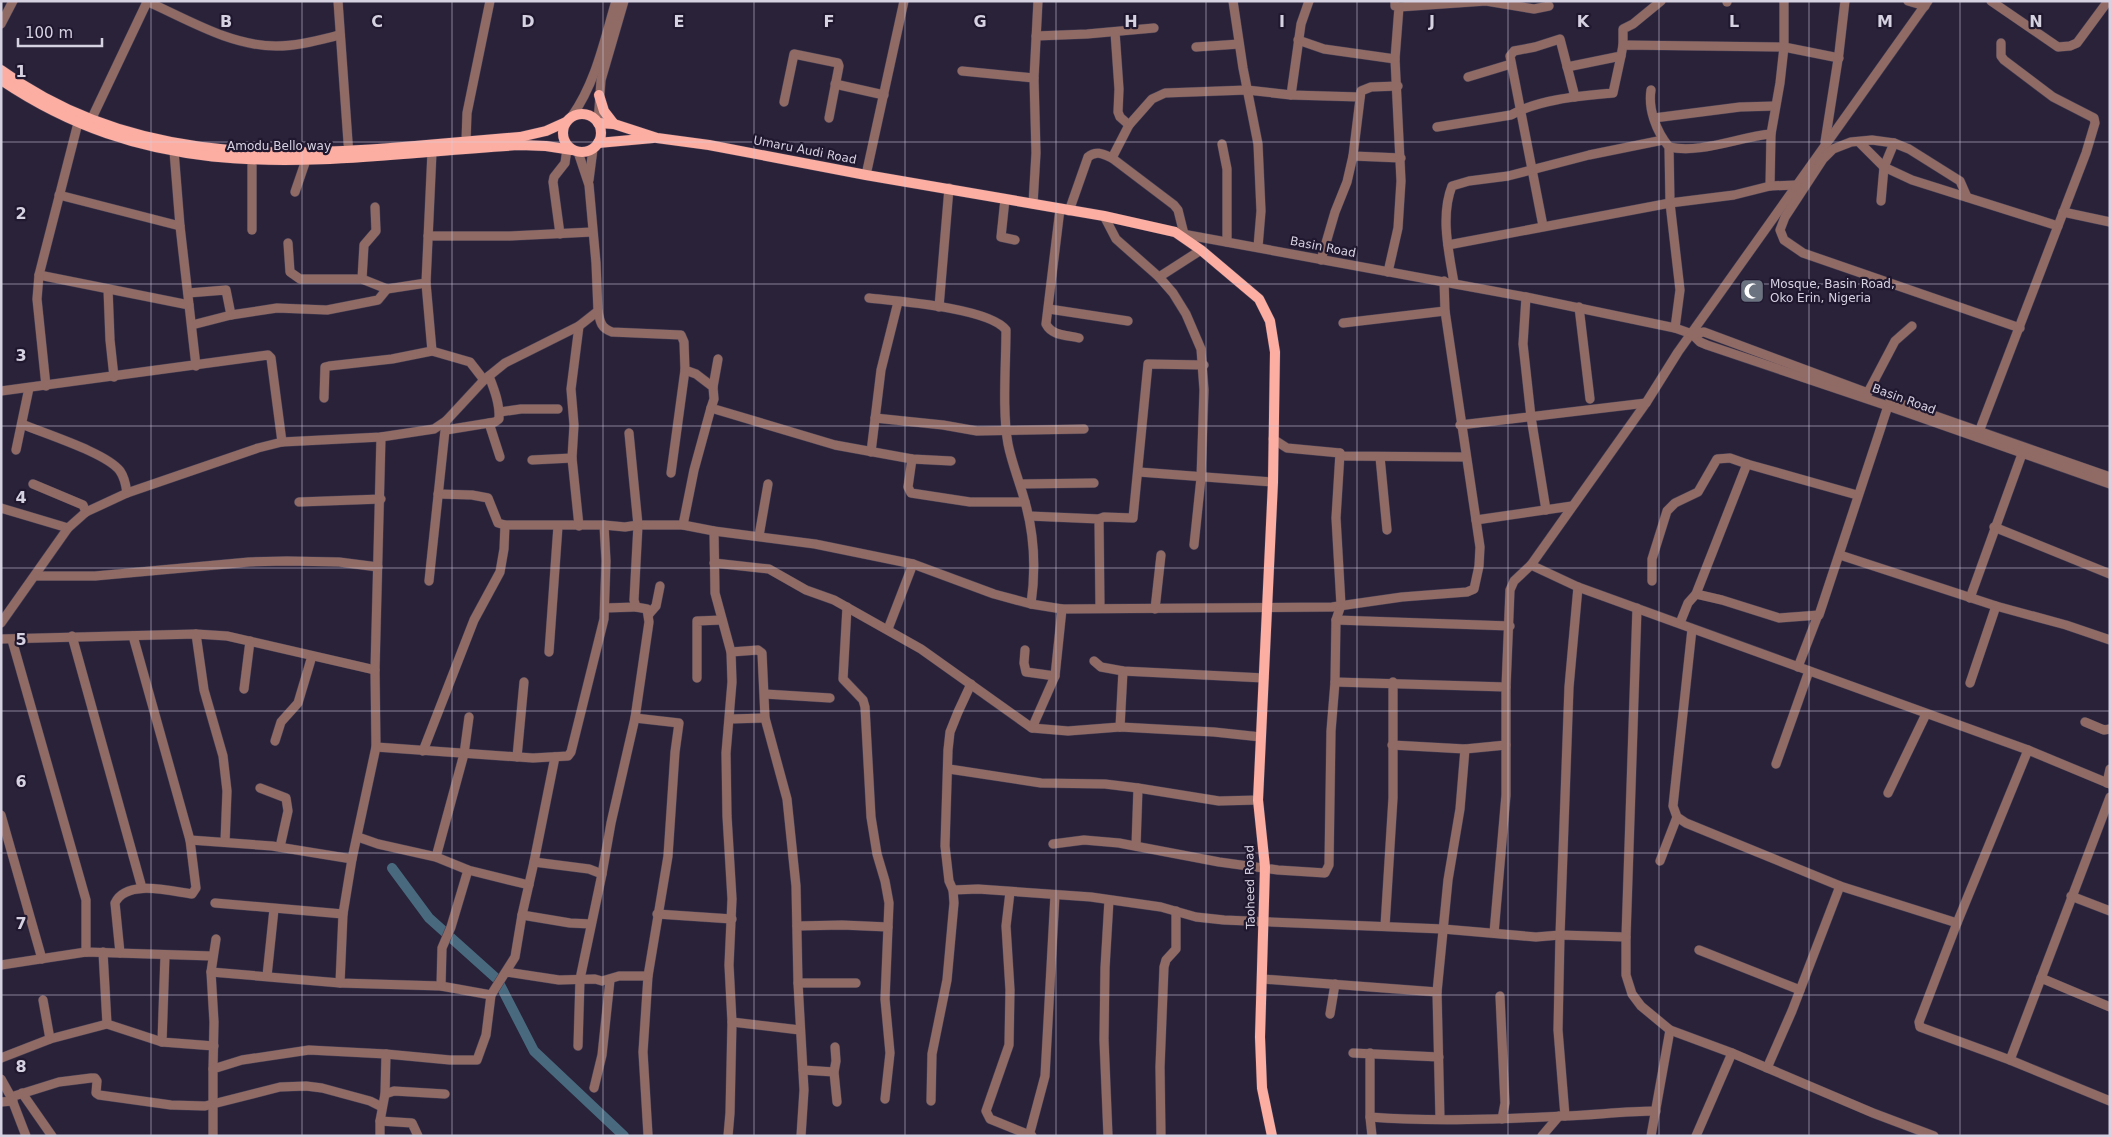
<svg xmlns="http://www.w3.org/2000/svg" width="2111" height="1137" font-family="'DejaVu Sans',sans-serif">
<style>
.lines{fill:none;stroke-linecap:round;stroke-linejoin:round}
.river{stroke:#496a7e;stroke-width:10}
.minor-casing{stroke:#453e54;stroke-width:10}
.major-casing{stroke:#453e54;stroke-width:11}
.minor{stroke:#906b65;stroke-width:9}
.major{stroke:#fcaea2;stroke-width:10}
.grid{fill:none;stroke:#d7d2e2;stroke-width:1;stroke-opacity:0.55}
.labels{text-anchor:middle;stroke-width:4.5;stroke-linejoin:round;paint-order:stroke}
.street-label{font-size:12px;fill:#d7d2e2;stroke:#20182f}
.poi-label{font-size:12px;fill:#d7d2e2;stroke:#20182f;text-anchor:start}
.grid-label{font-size:16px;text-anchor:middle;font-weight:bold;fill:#d7d2e2;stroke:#20182f;stroke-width:4.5;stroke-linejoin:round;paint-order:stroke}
</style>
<rect width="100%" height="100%" fill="#292239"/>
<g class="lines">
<polyline class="river" points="392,868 429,918 497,979 534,1051 624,1136"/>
<defs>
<g id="minor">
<path d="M146,1c41,18 84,45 130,45 22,0 43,-6 64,-11"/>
<polyline points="338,1 349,156"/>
<polyline points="1233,1 1243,68 1258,144 1261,211 1258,247"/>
<polyline points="1908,1 1925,6"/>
<polyline points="1928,1 1678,352 1646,403 1531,565 1578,587 2028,750 2110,784"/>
<polyline points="1991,1 2058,47 2070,46 2077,43 2108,1"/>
<polyline points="1727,2 1727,1"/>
<polyline points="1399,7 1486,1 1534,9 1549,6"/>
<polyline points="1,24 13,1"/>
<polyline points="1115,32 1119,89 1118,112 1120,117 1129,125"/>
<polyline points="1036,36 1087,34 1154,28"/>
<polyline points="1298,40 1324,49 1395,59"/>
<polyline points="1623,45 1623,29 1633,24 1661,1"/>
<polyline points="1196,47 1239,44"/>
<polyline points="1567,67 1621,56 1623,45 1784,47 1839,58"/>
<polyline points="962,71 1034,78"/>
<polyline points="1468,77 1511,64"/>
<polyline points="835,84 884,95"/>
<path d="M1651,90c-3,19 5,41 18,57l1,56 10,87 -5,38"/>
<polyline points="1291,95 1301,24 1309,1"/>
<polyline points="784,102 794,54 838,63 839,66 829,118"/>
<path d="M572,116c24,-34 32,-75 44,-115"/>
<polyline points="1654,118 1740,107 1775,106"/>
<polyline points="91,120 147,2"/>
<polyline points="598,123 601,80 624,1"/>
<path d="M1437,127l74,-12c28,-16 70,-19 102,-22l8,-37"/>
<polyline points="466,141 467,113 490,1"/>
<polyline points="1825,142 1839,53 1845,1"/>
<polyline points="1859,142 1884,167 1912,180 2058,226"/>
<polyline points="1222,144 1227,169 1227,242"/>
<path d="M1669,147c32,7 69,-10 102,-13"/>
<polyline points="174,151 180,226 196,366"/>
<polyline points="432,152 426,283 432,351"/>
<polyline points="1353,156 1401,158"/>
<polyline points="1112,158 1129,125 1152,99 1165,93 1247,90 1291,95 1360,97"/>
<polyline points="866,175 904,1"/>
<polyline points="589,180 593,149"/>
<polyline points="1770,186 1771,134 1780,83 1784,47 1784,1"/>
<polyline points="295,192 306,160"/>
<polyline points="59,195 180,226"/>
<polyline points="1967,197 1960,181 1909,149 1894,143 1872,140 1851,142 1833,149 1823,159 1785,217 1780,230 1784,240 1803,253 2020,328"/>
<polyline points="1005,199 1001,237 1015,240"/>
<polyline points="1881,201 1884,167 1894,143"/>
<polyline points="1033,204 1036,153 1034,78 1038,1"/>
<path d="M1060,209l-14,115c6,12 21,11 33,14"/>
<path d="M1069,211l19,-54c8,-7 15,-3 24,1l62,47 4,5 6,24"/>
<polyline points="2063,212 2110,222"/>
<polyline points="1104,216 1116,239 1159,277 1173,293 1186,314 1201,349 1204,390 1201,478 1194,545"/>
<polyline points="1543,226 1510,56 1514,51 1535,47 1560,39 1575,97"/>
<polyline points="252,230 252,160"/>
<polyline points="1177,233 1526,297 1675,328 1692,334 1700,342 1707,345 1888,406 2110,484"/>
<polyline points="560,234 553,182 554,177 565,163 567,149"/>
<polyline points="428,236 510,236 592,232"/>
<polyline points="288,243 290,272 300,279 362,279 387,289 426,283"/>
<polyline points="1448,245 1670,203 1734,195 1770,186 1796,185"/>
<polyline points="1321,260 1335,212 1347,182 1353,156 1361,91 1371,87 1398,86"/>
<polyline points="1388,272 1398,228 1401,181 1395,59 1399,7 1395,6 1395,1"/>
<polyline points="39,275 189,305"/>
<polyline points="1159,277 1201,250"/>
<polyline points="362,279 364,245 376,231 375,207"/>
<path d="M1454,283c-5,-30 -14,-67 -2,-97l17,-5 39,-5 81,-21 74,-15"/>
<polyline points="108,289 110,340 114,377"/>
<polyline points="188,293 226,290 231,315"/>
<polyline points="1526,297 1523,344 1531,417 1546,510"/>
<path d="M869,298c28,3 121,10 137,32 0,34 -4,81 2,114 4,20 12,39 17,58 10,35 11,67 6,102"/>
<polyline points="939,307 949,188"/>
<polyline points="1579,307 1590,399"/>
<polyline points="1049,309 1128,321"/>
<path d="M598,311c2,11 3,17 14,21l69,3 3,7 1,28 11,4 17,13 1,12 -3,9 124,37 77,14 39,2"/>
<polyline points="1343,323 1445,311"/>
<polyline points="192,325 231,315 277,308 327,310 378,300 387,289"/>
<polyline points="579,326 571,389 574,425 572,458 579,526"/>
<polyline points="1692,334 1704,332 1868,393"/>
<polyline points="46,386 37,299 39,275 78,123"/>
<polyline points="713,387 718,359"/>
<polyline points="1,391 268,355 271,358 282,442"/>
<polyline points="1866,396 1895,341 1912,326"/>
<polyline points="324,398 325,367 329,366 392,359 432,351 470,362 484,380"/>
<polyline points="1890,400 2110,477"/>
<polyline points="500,412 521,409 558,409"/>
<polyline points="875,418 943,425 977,431 1084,429"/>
<polyline points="489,423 500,457"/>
<path d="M22,424c23,10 85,29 98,47 5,7 6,15 7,22"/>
<polyline points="1460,425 1646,403"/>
<path d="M446,430l49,-8 4,-3c1,-15 -5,-30 -10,-43"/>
<polyline points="1977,437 2086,153 2095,123 2094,118 2053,97 2004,60 2001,56 2001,43"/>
<polyline points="1273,439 1287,448 1340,453 1342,456 1465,457"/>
<polyline points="16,450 29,388"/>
<polyline points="871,452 881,370 898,302"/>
<polyline points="1380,457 1387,530"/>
<polyline points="912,459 908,487 911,493 970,502 1025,502"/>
<polyline points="532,460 572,458"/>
<polyline points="1139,472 1273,482"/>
<polyline points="671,473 685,370"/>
<polyline points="33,484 83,505 86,512"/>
<polyline points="1020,484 1094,483"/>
<polyline points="438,494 472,495 488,498 498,523 505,525 604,525 625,527 638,525 683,525 714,531 815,544 913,564 994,594 1031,604 1062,609 1332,607 1402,597 1467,592 1474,589 1479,566 1480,547 1445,311 1444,281"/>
<polyline points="299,502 381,499"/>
<polyline points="1,508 68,528"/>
<polyline points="1029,516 1099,519 1104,517 1133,518 1148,364 1204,365"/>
<polyline points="1099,519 1100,608"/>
<polyline points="1476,520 1572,506"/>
<polyline points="683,525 694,470 711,408"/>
<polyline points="1994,527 2110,574"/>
<polyline points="714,531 715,593 731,652 732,682 726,753 727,816 732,899 729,965 732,1022 730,1113 728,1136"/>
<polyline points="759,536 768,484"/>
<polyline points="1840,555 1996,606 2066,625 2110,640"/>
<polyline points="714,563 769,569 806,590 834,600 921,649 1032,728 1068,731 1120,727 1214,732 1261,737"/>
<polyline points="35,576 95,576 249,562 287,561 339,562 378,567"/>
<polyline points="429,581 446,421"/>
<polyline points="1652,581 1652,559 1667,511 1675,503 1698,492 1717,459 1730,458 1747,464 1857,495"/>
<polyline points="1696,594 1722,600 1779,618 1819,615 1888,406"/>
<polyline points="1970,598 2022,454"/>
<polyline points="847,607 843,679 863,700 865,707 871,817 877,854 885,881 889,903 885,999 890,1053 885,1099"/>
<polyline points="605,608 636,607"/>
<polyline points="1637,608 1626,937 1626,975 1632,994 1641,1006 1670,1030 1732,1053 1873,1113 1934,1136"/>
<polyline points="1155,609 1161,555"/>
<polyline points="649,614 656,606 660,586"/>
<polyline points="1336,620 1510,626"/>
<polyline points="1,623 68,528 86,512 127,493 258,448 282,442 381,437 434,429 446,421 484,380 505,363 579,326 598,311 596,263 589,185 578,152"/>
<polyline points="1680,623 1688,603 1696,594 1747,464"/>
<polyline points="888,629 913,564"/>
<polyline points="1692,629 1673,806 1677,817 1686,823 1840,886 1957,923"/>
<polyline points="196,634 204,690 223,756 227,791 225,842"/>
<polyline points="72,636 142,888"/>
<polyline points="1,639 196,634 227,636 375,670"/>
<polyline points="12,640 86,900 86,952"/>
<polyline points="1025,650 1024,663 1026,672 1055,676"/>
<polyline points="549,652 558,526"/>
<polyline points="731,652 758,650 762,653 765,718 787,799 796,886 798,983 804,1090 801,1136"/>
<polyline points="1094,661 1101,667 1123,671 1264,678"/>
<polyline points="1798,667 1818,615"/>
<polyline points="697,678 697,621 722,620"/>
<polyline points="1335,682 1506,687"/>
<polyline points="1970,683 1996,606"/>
<polyline points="244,689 250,641"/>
<polyline points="765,694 830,698"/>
<polyline points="635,718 679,723 675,752 668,856 648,976 643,1052 648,1135"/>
<polyline points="730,719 765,718"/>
<polyline points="2085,722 2104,730 2110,729"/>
<polyline points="1120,727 1123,671"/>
<polyline points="1032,728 1055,676 1062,609"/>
<polyline points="275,741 281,722 298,703 312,656"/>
<polyline points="1392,745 1465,749 1506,745"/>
<polyline points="376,747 533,758 568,756 571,752 604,619 606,561 604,525"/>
<polyline points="2028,750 1957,923 1919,1022 1920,1027 2010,1060 2110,1101"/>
<polyline points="423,751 474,620 500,572 504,549 505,525"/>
<polyline points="517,757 524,682"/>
<polyline points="1776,764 1809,671"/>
<polyline points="949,769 1041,783 1105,784 1138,788 1219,801 1258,800"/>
<polyline points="2107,783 2110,769"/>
<polyline points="260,788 286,798 288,811 280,847"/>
<polyline points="1888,793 1926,714"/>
<polyline points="1,815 42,959"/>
<polyline points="358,837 378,844 436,857 468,870 529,885"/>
<polyline points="190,840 272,846 352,859"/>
<polyline points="1053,844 1084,840 1119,843 1219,862 1278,870 1325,873 1329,865 1331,731 1335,682 1336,620 1341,605 1336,518 1340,453"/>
<polyline points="1136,846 1138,788"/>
<polyline points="436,857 464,754 469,717"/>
<polyline points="1660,861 1677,817"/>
<polyline points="534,862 589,869 602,874"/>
<polyline points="953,890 978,889 1091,897 1161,907 1196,917 1224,920 1443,929 1536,937 1560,935 1626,937"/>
<polyline points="1010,892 1006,926 1010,990 1009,1045 986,1111 990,1119 1032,1136"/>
<polyline points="2071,896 2110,911"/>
<polyline points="215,903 343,914"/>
<polyline points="657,914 732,919"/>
<polyline points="522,915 570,923 591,924"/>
<polyline points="797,926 842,925 888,927"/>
<polyline points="1385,926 1393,798 1393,682"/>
<polyline points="1494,933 1506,795 1506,687 1510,590 1514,581 1531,565"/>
<polyline points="1699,950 1800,990"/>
<polyline points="103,952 107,1024"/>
<path d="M120,953l-5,-50c11,-24 55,-12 77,-9l4,-6 -6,-48 -57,-204"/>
<polyline points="165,955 162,1042 214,1046"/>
<polyline points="1,965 86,952 212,956"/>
<polyline points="211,972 340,983 441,986 491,995"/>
<polyline points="506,972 559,980 595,979 602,981 619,976 648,976"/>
<polyline points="267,976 274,909"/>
<polyline points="2041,978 2110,1007"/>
<polyline points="1263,979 1437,992"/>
<polyline points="340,983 343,914 352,859 376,747 375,670 381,437"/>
<polyline points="798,983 856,983"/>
<polyline points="441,986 442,948 451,927 468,870"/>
<polyline points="1500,996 1505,1103 1502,1119"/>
<polyline points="43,1000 50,1039"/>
<polyline points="1330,1014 1335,984"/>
<polyline points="732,1022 800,1030"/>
<polyline points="578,1046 580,979 602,874 611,823 635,718 649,622 647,609 636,607 634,600 638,525 629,433"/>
<polyline points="835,1047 836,1061 834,1072 837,1102"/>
<polyline points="1353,1053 1439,1057"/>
<polyline points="1370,1053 1370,1117 1372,1136"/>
<polyline points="1,1058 50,1039 107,1024 162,1042"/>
<polyline points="2010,1060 2110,797"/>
<polyline points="1767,1068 1792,1011 1840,886"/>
<polyline points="213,1069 214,1022 211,972 216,939"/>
<polyline points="803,1070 834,1072"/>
<polyline points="1,1079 11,1097 26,1136"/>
<polyline points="594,1088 602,1055 610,980"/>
<polyline points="22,1093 52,1136"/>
<polyline points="385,1094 394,1091 445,1094"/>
<polyline points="11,1097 59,1082 91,1078 95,1078 97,1081 96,1093 99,1095 171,1105 205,1106 280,1087 306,1086 322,1088 370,1101 382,1107"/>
<polyline points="931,1101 932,1054 947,980 954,903 953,890 949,881 945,846 948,750 950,732 958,712 971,684"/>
<polyline points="1,1102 13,1101"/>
<polyline points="1565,1116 1558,1030 1560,935 1569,687 1578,587"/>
<path d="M1370,1117c65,5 130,2 195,-1 30,-1 60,-5 91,-5"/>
<polyline points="1440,1119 1437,992 1448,880 1460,809 1465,749"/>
<polyline points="380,1121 412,1123 418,1136"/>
<polyline points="213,1136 213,1069 242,1060 309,1050 386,1054 450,1060 477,1060 486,1035 491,995 515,957 522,915 534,862 555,757"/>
<polyline points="380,1136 380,1121 385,1094 386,1054"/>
<polyline points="1029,1136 1045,1076 1055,895"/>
<polyline points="1108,1136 1104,1040 1105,968 1109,900"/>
<polyline points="1161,1136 1160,1067 1164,967 1166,960 1176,949 1176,911"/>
<polyline points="1542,1136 1559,1116"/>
<polyline points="1651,1136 1670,1030"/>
<polyline points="1696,1136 1732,1053"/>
</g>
<g id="major">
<path d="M1,70c123,90 269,89 414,76 35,-3 70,-6 105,-9l26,-6 20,-9"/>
<path d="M1,80c169,114 331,76 519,65l26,1 26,4"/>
<polyline points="599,95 604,111 614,124"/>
<circle cx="582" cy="133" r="19"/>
<polyline points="598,123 614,124 657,138 709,145 866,175 1104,216 1175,232 1201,250 1259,299 1270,321 1275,352 1273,482 1258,800 1265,867 1260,1037 1262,1088 1272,1136"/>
<polyline points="598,143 653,138"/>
</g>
</defs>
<use href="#minor" class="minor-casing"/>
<use href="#major" class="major-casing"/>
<use href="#minor" class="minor"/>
<use href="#major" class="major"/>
</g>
<path class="grid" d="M151,1v1135M302,1v1135M452,1v1135M603,1v1135M754,1v1135M905,1v1135M1056,1v1135M1206,1v1135M1357,1v1135M1508,1v1135M1659,1v1135M1809,1v1135M1960,1v1135M1,142h2109M1,284h2109M1,426h2109M1,568h2109M1,711h2109M1,853h2109M1,995h2109"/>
<defs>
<symbol id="mosque-square" viewBox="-11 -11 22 22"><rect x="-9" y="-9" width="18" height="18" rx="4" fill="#6b7280" stroke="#20182f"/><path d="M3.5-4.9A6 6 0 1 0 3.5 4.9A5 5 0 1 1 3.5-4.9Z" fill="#fff"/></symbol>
</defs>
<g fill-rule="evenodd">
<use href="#mosque-square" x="1738" y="277" width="28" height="28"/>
</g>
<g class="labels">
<g class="street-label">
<text x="279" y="150">Amodu Bello way</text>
<text transform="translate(805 150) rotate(11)" y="4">Umaru Audi Road</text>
<text transform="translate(1323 247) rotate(11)" y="4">Basin Road</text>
<text transform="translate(1904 399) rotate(20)" y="4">Basin Road</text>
<text transform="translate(1250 887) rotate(-91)" y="4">Taoheed Road</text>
</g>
<g class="poi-label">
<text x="1770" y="288">Mosque, Basin Road,<tspan x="1770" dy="14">Oko Erin, Nigeria</tspan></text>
</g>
</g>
<g class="grid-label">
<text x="226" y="27">B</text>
<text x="377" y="27">C</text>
<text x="528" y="27">D</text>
<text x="679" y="27">E</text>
<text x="829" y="27">F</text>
<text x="980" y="27">G</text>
<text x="1131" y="27">H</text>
<text x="1282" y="27">I</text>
<text x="1432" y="27">J</text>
<text x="1583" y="27">K</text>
<text x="1734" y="27">L</text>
<text x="1885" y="27">M</text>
<text x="2036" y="27">N</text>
<text x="21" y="77">1</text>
<text x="21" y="219">2</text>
<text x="21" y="361">3</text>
<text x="21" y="503">4</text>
<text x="21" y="645">5</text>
<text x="21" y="787">6</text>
<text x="21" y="929">7</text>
<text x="21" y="1072">8</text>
</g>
<rect width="2111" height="1137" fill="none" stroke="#d7d2e2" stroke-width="5"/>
<path d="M18 38v8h84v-8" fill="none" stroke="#d7d2e2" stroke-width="2.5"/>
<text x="25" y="38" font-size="15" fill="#d7d2e2" stroke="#20182f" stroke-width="4" paint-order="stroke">100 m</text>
</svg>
